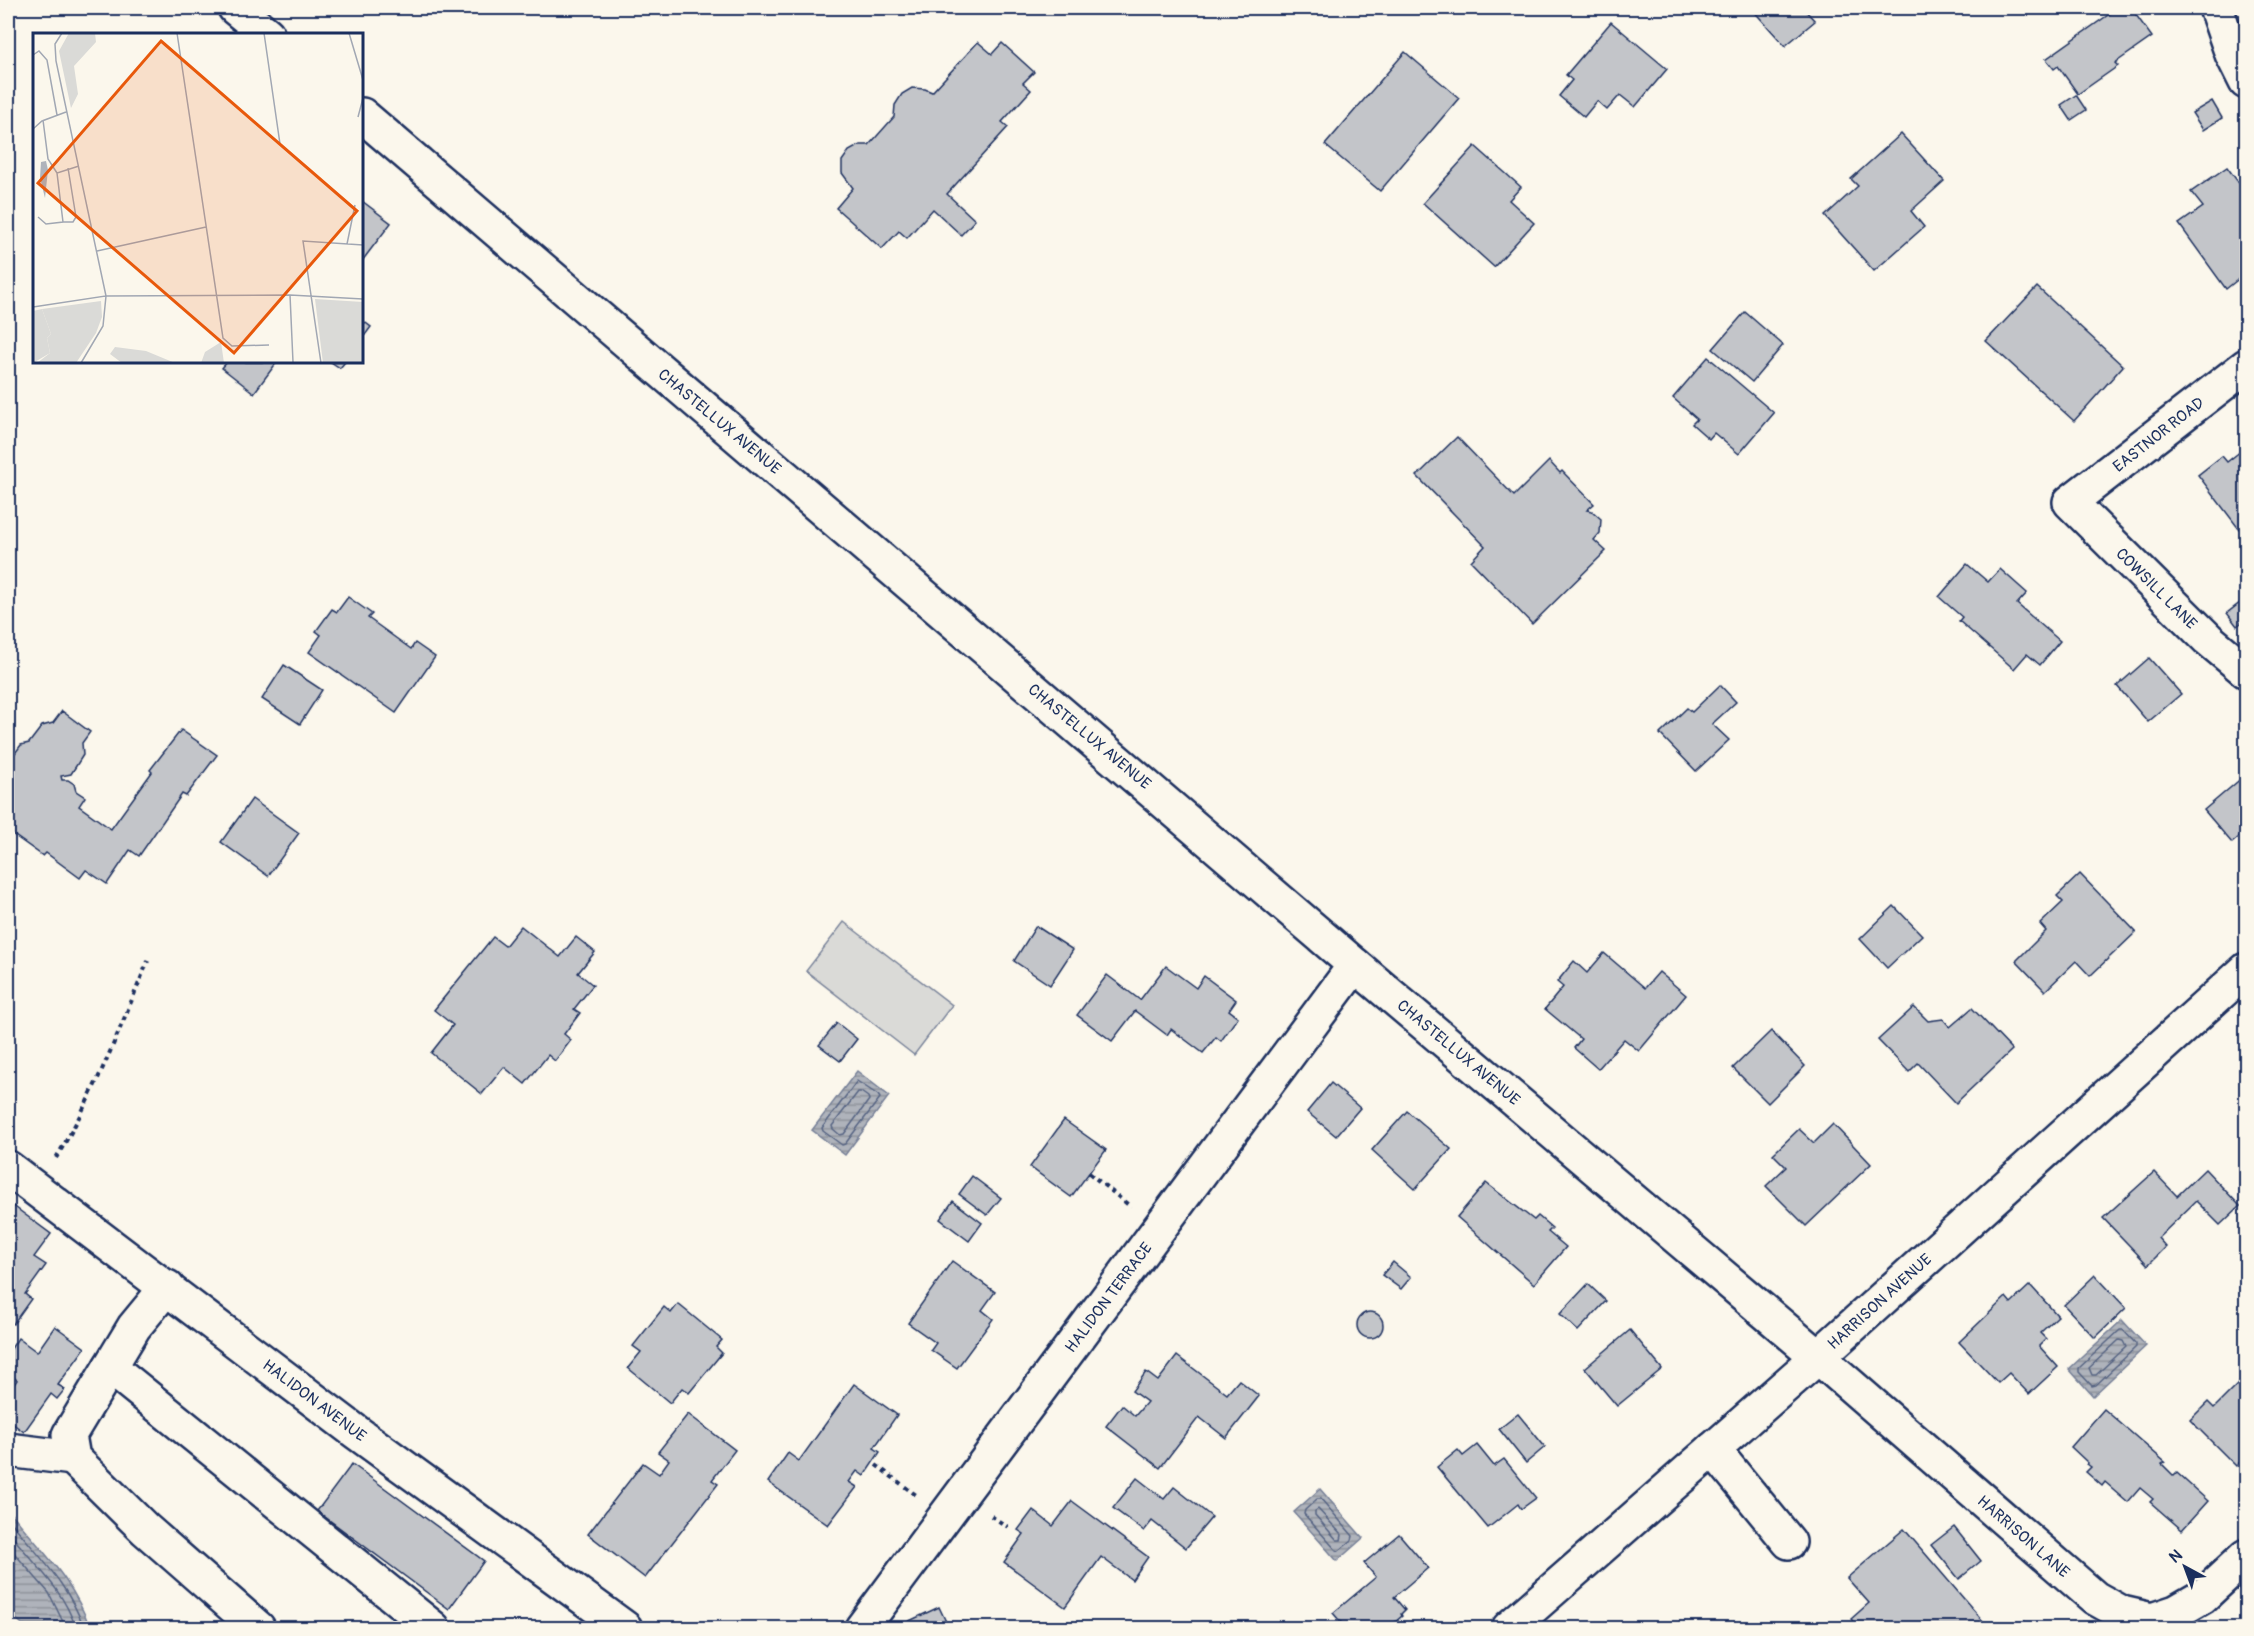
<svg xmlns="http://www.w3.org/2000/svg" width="2254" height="1636" font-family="Pangolin,sans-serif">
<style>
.pitch{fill:#dadad7;stroke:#7a849a;stroke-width:1.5}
.water{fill:url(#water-rules);stroke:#747e96;stroke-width:1.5}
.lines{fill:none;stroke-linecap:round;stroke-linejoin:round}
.shore{stroke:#566483;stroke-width:1.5}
.building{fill:#c3c5c9;stroke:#1b2f5e;stroke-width:1.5}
.minor-casing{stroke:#1b2f5e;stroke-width:38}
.major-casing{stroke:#1b2f5e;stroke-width:38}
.path{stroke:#1b2f5e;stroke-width:4;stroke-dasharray:4.5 4.5;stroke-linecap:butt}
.minor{stroke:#fbf7ec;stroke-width:33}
.major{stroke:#fbf7ec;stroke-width:33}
.labels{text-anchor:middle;stroke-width:4.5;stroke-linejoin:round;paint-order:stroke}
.street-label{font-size:16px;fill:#1b2f5e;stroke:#fbf7ec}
.inset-road{fill:none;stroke:#a1a7b3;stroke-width:1.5}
.view{fill:#e8590c;fill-opacity:0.15;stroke:#e8590c;stroke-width:3}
.inset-edge{fill:none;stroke:#1b2f5e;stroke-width:3}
</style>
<defs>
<pattern id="water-rules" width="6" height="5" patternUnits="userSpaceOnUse" patternTransform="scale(1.5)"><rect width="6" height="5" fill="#afb3bb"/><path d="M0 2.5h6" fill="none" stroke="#8e929b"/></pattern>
</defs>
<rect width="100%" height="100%" fill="#fbf7ec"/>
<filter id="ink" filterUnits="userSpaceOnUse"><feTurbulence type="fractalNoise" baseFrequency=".0167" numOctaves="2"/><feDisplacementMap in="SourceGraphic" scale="12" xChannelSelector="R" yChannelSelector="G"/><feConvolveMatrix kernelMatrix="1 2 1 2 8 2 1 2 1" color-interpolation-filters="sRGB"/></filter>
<g filter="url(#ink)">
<polygon class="pitch" points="844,922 952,1005 914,1055 806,971"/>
<g class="water">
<polygon points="857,1071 889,1096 845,1155 812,1130"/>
<polygon points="2122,1320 2146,1346 2093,1396 2069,1369"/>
<polygon points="1320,1489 1363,1538 1337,1561 1294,1512"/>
<path d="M8,1509c32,41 64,68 82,119h-63l-19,-16z"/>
</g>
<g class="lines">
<g class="shore">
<polygon points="857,1081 878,1095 880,1098 845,1144 842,1145 823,1131 822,1128"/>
<polygon points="858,1092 861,1092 868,1097 869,1100 844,1134 840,1135 833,1129 832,1126"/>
<polygon points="2120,1330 2123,1330 2136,1344 2136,1347 2096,1385 2092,1386 2079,1372 2079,1368"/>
<polygon points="2119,1340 2123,1341 2126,1347 2096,1375 2092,1375 2089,1368"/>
<polygon points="1317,1499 1321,1499 1353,1536 1352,1540 1339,1551 1336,1550 1304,1514 1305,1510"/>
<polygon points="1318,1509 1342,1535 1341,1540 1337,1540 1315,1515 1315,1511"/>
<path d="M8,1518c29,37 60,65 76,110"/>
<path d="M8,1531c26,34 53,54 68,97"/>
<polyline points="8,1546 49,1593 66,1628"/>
</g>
</g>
<g class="building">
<polygon points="1751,8 1803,8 1815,21 1785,46"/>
<polygon points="2118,8 2131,8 2152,37 2115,63 2118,66 2078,94 2058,66 2054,69 2046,59"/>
<polygon points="1611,22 1667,69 1635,107 1620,95 1607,110 1597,101 1584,117 1559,96 1572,80 1566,75"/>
<polygon points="978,42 992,54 1002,43 1034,72 1023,83 1031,90 1002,122 1008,127 947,194 975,220 961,235 933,209 907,238 899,231 882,249 836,208 853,188 842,173 842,161 849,151 860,145 869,145 894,117 895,105 902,94 912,88 925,89 932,92"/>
<polygon points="1405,52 1459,98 1380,191 1325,145"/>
<polygon points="2076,95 2086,110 2071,120 2061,105"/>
<polygon points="2212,101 2222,118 2203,130 2192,113"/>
<polygon points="1901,134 1944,181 1911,211 1924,227 1874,271 1825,216 1858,186 1851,179"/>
<polygon points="1475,146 1521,187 1509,200 1534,223 1494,267 1423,203"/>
<polygon points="2227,167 2238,182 2244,177 2246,181 2246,273 2226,289 2179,224 2203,207 2191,192"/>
<polygon points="362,201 391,223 362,261"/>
<polygon points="2037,287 2123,366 2074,421 1986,341"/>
<polygon points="1745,312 1783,345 1752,382 1713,349"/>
<polygon points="362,320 371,327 362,339"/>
<polygon points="1708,357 1774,413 1739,454 1714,433 1709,439 1692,424 1697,419 1673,398"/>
<polygon points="227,362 277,362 254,393 222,368"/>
<polygon points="331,362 345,362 340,368"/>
<polygon points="1457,437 1514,496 1549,461 1560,473 1562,471 1594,504 1587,510 1592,511 1601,519 1600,533 1594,540 1606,551 1532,624 1471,561 1485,546 1417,476"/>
<polygon points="2246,447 2246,523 2239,529 2198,475 2222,456 2227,462"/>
<polygon points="1967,564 1988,582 2000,569 2027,593 2017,604 2060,641 2040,665 2027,654 2014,669 1959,621 1962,617 1939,597"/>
<polygon points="348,597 372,614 368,618 411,649 415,643 435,657 396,713 309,652 321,635 316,631 332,609 337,612"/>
<polygon points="2245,599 2246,619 2237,626 2227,613"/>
<polygon points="2149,658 2181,694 2148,722 2117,686"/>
<polygon points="284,665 322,690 300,724 262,699"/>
<polygon points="1720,685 1736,702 1712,724 1729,740 1696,771 1660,734 1687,708 1692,712"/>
<polygon points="62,711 90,732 82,743 83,755 71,774 61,776 62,780 68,780 74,784 76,791 85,797 79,806 111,829 152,772 150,770 181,730 217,755 186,796 182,794 139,856 130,850 107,884 86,870 80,878 46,853 43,856 8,831 8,755 13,756 21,745 29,743 42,726 53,723"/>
<polygon points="2243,777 2246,780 2246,831 2232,843 2204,810"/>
<polygon points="252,799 299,833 268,876 221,842"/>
<polygon points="2080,874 2136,932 2090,976 2076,961 2045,991 2016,961 2046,931 2040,924 2063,902 2057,896"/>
<polygon points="1894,906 1922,935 1887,968 1860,939"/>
<polygon points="521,926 560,957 576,937 595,952 578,973 593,985 574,1009 580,1013 564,1034 571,1040 555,1061 548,1055 525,1084 504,1067 482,1094 431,1053 453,1025 434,1010 493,937 505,946"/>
<polygon points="1036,926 1073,950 1050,985 1014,961"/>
<polygon points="1604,953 1645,988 1659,972 1686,995 1639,1051 1624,1039 1598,1069 1574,1048 1581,1039 1545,1009 1563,987 1557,982 1574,961 1587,973"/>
<polygon points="1166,966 1196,988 1204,976 1236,1000 1229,1010 1238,1017 1221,1041 1216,1037 1203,1053 1171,1029 1167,1035 1135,1011 1112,1041 1077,1015 1107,975 1140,1000"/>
<polygon points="1914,1007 1928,1021 1943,1019 1950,1027 1972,1008 2012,1050 1956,1103 1918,1063 1909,1072 1878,1040"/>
<polygon points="837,1023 857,1039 840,1061 819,1045"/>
<polygon points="1771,1031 1805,1066 1768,1103 1733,1068"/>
<polygon points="1331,1083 1360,1108 1336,1136 1307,1112"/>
<polygon points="1407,1111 1451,1149 1415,1189 1372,1150"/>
<polygon points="1064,1120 1106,1150 1071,1197 1030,1167"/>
<polygon points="1833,1124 1871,1164 1806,1226 1766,1186 1786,1167 1773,1154 1799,1129 1814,1143"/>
<polygon points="2205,1169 2240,1206 2220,1225 2196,1201 2158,1238 2166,1247 2148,1265 2103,1218 2154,1172 2177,1196"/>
<polygon points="972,1176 1001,1198 987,1215 959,1194"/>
<polygon points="1486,1183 1534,1220 1538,1216 1552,1228 1548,1232 1566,1247 1534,1284 1457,1217"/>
<polygon points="953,1201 982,1223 969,1241 940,1219"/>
<polygon points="8,1202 51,1234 34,1257 46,1265 25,1294 31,1299 13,1324 9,1320 8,1322"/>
<polygon points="952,1261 995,1292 982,1310 993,1319 957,1368 931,1350 936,1343 908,1323"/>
<polygon points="1393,1262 1411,1277 1401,1289 1382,1275"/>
<polygon points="2095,1275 2126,1308 2095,1338 2064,1305"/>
<polygon points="1588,1284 1606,1301 1578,1331 1560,1314"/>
<polygon points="2030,1285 2058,1316 2040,1333 2046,1339 2039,1346 2058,1367 2029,1394 2009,1373 1998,1383 1959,1342 2006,1297 2011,1303"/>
<polygon points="678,1304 722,1340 716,1347 722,1353 689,1393 682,1388 670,1403 628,1368 641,1352 633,1346 664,1307 671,1313"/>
<circle cx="1370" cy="1325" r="13"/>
<polygon points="55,1326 85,1348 58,1385 65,1389 57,1399 51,1394 24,1432 8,1420 8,1393 17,1380 8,1373 8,1353 18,1338 37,1352"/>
<polygon points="1630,1330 1662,1369 1617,1406 1585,1368"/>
<polygon points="1177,1356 1227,1394 1239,1380 1259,1396 1226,1438 1199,1417 1160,1468 1106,1426 1122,1405 1135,1416 1147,1402 1132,1391 1146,1372 1158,1381"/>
<polygon points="2246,1376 2246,1456 2236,1466 2190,1420 2208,1402 2214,1408"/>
<polygon points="854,1384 897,1415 874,1448 880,1452 864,1476 857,1471 849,1482 857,1487 828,1525 768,1482 788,1453 799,1461"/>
<polygon points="2104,1409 2165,1462 2162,1464 2174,1476 2177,1473 2208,1501 2182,1530 2150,1502 2153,1499 2140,1488 2128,1502 2105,1482 2102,1486 2086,1472 2091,1467 2087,1464 2088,1463 2071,1447"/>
<polygon points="688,1414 735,1450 712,1480 718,1484 645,1578 588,1534 643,1463 659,1474 669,1460 658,1452"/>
<polygon points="1518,1414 1545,1447 1526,1463 1499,1429"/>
<polygon points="1477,1445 1494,1466 1504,1459 1536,1498 1521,1509 1518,1504 1488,1528 1437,1467 1458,1450 1463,1456"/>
<polygon points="352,1464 484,1561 449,1609 317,1511"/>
<polygon points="1137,1478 1164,1499 1174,1487 1212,1517 1186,1548 1152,1521 1144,1531 1113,1508"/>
<polygon points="1072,1501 1148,1557 1132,1580 1101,1557 1065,1607 1004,1562 1024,1534 1018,1530 1033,1510 1053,1526"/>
<polygon points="1954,1527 1981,1561 1959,1579 1931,1545"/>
<polygon points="1904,1529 1989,1628 1859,1628 1851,1619 1869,1603 1847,1578"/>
<polygon points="1399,1534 1428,1568 1394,1597 1405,1610 1401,1614 1402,1616 1388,1628 1346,1628 1333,1613 1376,1577 1364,1563"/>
<polygon points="939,1607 949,1628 904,1628 903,1624"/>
<polygon points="2024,1621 2031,1628 2011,1628 2014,1626 2016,1628"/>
</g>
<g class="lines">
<defs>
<g id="minor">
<polyline points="235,8 267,34"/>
<polyline points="2216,8 2232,54 2246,82"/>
<polyline points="362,115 1355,965 1818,1357 2095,1598 2122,1613 2152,1620 2176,1612 2202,1597 2246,1556"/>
<polyline points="2246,366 2070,502 2208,639 2246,671"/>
<polyline points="167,1287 134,1327 69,1435 73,1458 145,1529 258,1628"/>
<polyline points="110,1367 433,1628"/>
<polyline points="1713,1449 1789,1542"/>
<polyline points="8,1450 73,1458"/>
<polyline points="862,1628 1355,965"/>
<polyline points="1509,1628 1818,1357 2246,970"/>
</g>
<polyline id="major" points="8,1168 356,1432 625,1628"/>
</defs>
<use href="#minor" class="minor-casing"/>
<use href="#major" class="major-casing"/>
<g class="path">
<path d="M56,1158c38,-62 64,-130 92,-197"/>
<polyline points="1089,1173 1131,1207"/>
<polyline points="876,1465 916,1495"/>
<polyline points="991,1516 1008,1527"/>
</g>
<use href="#minor" class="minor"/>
<use href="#major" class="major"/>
</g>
</g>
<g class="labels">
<g class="street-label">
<text transform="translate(720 421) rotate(40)" y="6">CHASTELLUX AVENUE</text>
<text transform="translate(2158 434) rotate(-38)" y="6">EASTNOR ROAD</text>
<text transform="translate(2157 588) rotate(45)" y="6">COWSILL LANE</text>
<text transform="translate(1090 736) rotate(40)" y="6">CHASTELLUX AVENUE</text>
<text transform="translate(1459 1052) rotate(40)" y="6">CHASTELLUX AVENUE</text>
<text transform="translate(1108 1297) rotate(-53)" y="6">HALIDON TERRACE</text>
<text transform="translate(1879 1301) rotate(-42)" y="6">HARRISON AVENUE</text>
<text transform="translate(315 1400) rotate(37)" y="6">HALIDON AVENUE</text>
<text transform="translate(2024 1536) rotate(41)" y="6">HARRISON LANE</text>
</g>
</g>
<g transform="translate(33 33)">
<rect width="330" height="330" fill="#fbf7ec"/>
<path d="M36,0h26l1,9 -22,24 4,28 -7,14 -12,-57zM9,276l9,25 -4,4 3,15 -17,10v-52z" fill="#dadad7"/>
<path d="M282,266l48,3v61h-40zM68,268l1,16 -6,16 -20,30h-39l13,-10 -3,-15 4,-4 -9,-25zM188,309l3,21h-23l4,-11zM82,314l31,4 29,12h-53l-12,-9z" fill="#dadad7"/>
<path d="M13,128l2,9 -3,28 -5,-20 1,-16z" fill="#afb3bb"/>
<path class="inset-road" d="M144,0l46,305 9,8 37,-1M231,0l16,111M316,0l14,47M0,22l6,-4 8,9 10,55M325,84l5,-19M10,87l5,39 9,14M0,96l9,-8 24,-9M5,184l8,7 17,-2 -6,-49 22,-7M30,189h10l3,-5 -8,-49M314,211l8,-39M64,218l109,-24M257,262l3,67M0,274l73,-11 -50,-235 -1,-17 7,-11M48,330l22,-37 3,-30 184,-1 73,4M288,330l-18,-122 60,4"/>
<path class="view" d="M128,8l196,170 -123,142 -196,-170z"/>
<rect width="330" height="330" class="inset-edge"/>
</g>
<rect width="2254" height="1636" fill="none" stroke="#fbf7ec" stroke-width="30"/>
<rect x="15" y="15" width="2224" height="1606" fill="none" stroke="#1b2f5e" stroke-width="2" filter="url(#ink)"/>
<g transform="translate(2185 1567) rotate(319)" stroke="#fbf7ec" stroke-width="4.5" paint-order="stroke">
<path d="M0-4.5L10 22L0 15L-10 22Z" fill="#1b2f5e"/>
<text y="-9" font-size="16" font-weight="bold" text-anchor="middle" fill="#1b2f5e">N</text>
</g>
</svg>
